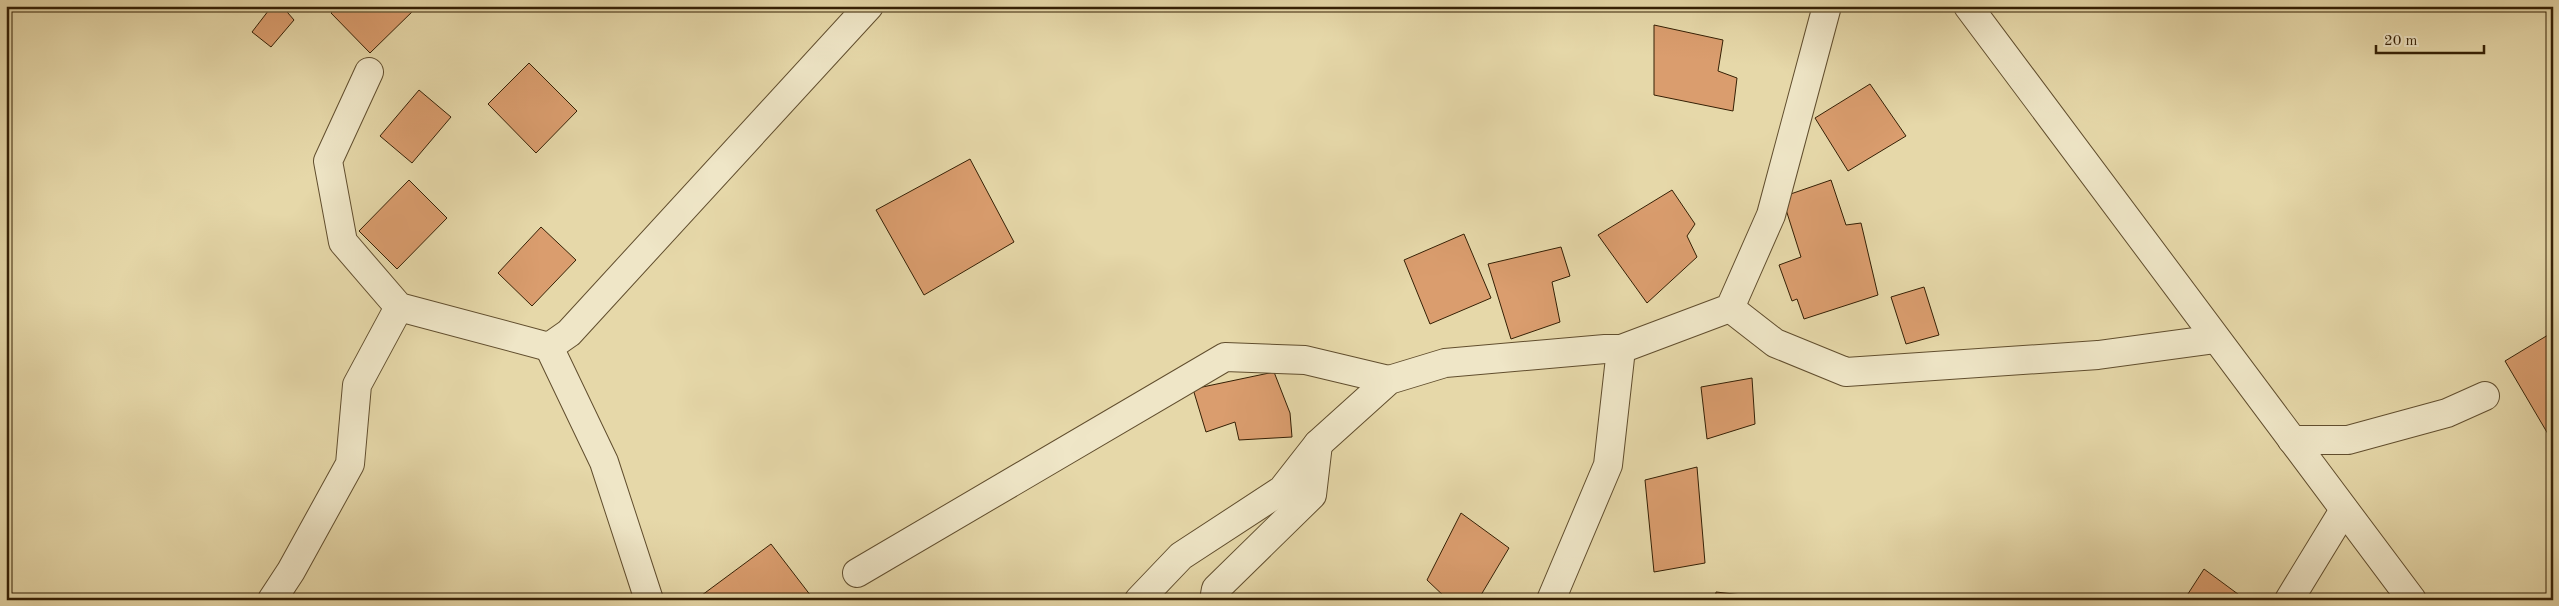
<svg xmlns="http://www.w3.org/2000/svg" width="2559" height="606" font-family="'Old Standard TT',serif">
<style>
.building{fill:#da9d6e;stroke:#352005}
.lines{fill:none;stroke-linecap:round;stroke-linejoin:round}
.minor-casing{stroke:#614e2e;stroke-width:30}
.minor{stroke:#efe6c7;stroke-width:28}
</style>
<rect width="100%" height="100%" fill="#e6d8a9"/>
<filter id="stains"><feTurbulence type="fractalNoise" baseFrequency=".004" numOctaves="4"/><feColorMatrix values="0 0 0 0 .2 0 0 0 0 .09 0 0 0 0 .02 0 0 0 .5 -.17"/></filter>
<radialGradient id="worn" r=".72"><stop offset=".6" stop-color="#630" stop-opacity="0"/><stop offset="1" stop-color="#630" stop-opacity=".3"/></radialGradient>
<g class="building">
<polygon points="272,6 282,6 294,20 271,47 252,32"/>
<polygon points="338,6 416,6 417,7 370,53 331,13"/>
<polygon points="1654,25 1723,40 1718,71 1737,78 1733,111 1654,95"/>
<polygon points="529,63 577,111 536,153 488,104"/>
<polygon points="1870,84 1906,136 1848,171 1815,118"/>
<polygon points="419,90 451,117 412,163 380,136"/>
<polygon points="970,159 1014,242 924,295 876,210"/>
<polygon points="409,180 447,218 397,269 359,231"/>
<polygon points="1831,180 1846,225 1861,223 1878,295 1804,319 1797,299 1792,301 1779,265 1801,257 1782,197"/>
<polygon points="1672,190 1695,224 1687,236 1697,257 1647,303 1598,235"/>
<polygon points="541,227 576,260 532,306 498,273"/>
<polygon points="1464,234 1491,298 1430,324 1404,260"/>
<polygon points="1561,247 1570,276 1552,282 1560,322 1511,339 1488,264"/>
<polygon points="1924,287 1939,335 1906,344 1891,297"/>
<polygon points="2553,332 2553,431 2548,434 2505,361"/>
<polygon points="1274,372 1290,413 1292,437 1239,440 1235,422 1206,432 1193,389"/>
<polygon points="1752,378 1755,424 1707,439 1701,387"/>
<polygon points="1697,467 1705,563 1654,572 1645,480"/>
<polygon points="1461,513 1509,548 1478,600 1448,600 1427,580"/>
<polygon points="771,544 811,596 808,600 698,598"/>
<polygon points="2204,569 2246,600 2184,600"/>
<polygon points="1716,592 1769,598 1715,600"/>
</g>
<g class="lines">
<defs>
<g id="minor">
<polyline points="1968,6 2412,600"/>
<polyline points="369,72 328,161 343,242 399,307 549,347 569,333 869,6"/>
<polyline points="1730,308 1775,343 1846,372 2098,355 2216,339"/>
<polyline points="549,347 604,462 649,600"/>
<polyline points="2292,440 2348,440 2447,413 2485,396"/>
<polyline points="857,573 1225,357 1305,360 1389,380"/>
<polyline points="272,600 291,571 350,464 357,385 399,307"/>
<polyline points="1139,600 1181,556 1282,490 1318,444 1389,380 1445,363 1605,349 1621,349 1730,308 1771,215 1827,6"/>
<polyline points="1214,600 1216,589 1312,495 1318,444"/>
<polyline points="1551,600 1608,465 1621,349"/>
<polyline points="2289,600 2344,510"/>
</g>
</defs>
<use href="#minor" class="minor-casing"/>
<use href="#minor" class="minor"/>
</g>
<rect width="2559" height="606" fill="none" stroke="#e6d8a9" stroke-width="25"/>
<rect x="8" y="8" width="2544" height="591" fill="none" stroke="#352005" stroke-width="2.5"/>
<rect x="12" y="12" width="2534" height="581" fill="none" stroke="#352005"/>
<path d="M2376 45v8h108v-8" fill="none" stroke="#352005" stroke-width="2.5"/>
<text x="2384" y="45" font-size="15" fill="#352005" stroke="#efe6c7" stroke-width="4" paint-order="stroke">20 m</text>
<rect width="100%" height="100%" filter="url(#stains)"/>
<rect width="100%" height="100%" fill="url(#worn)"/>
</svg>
